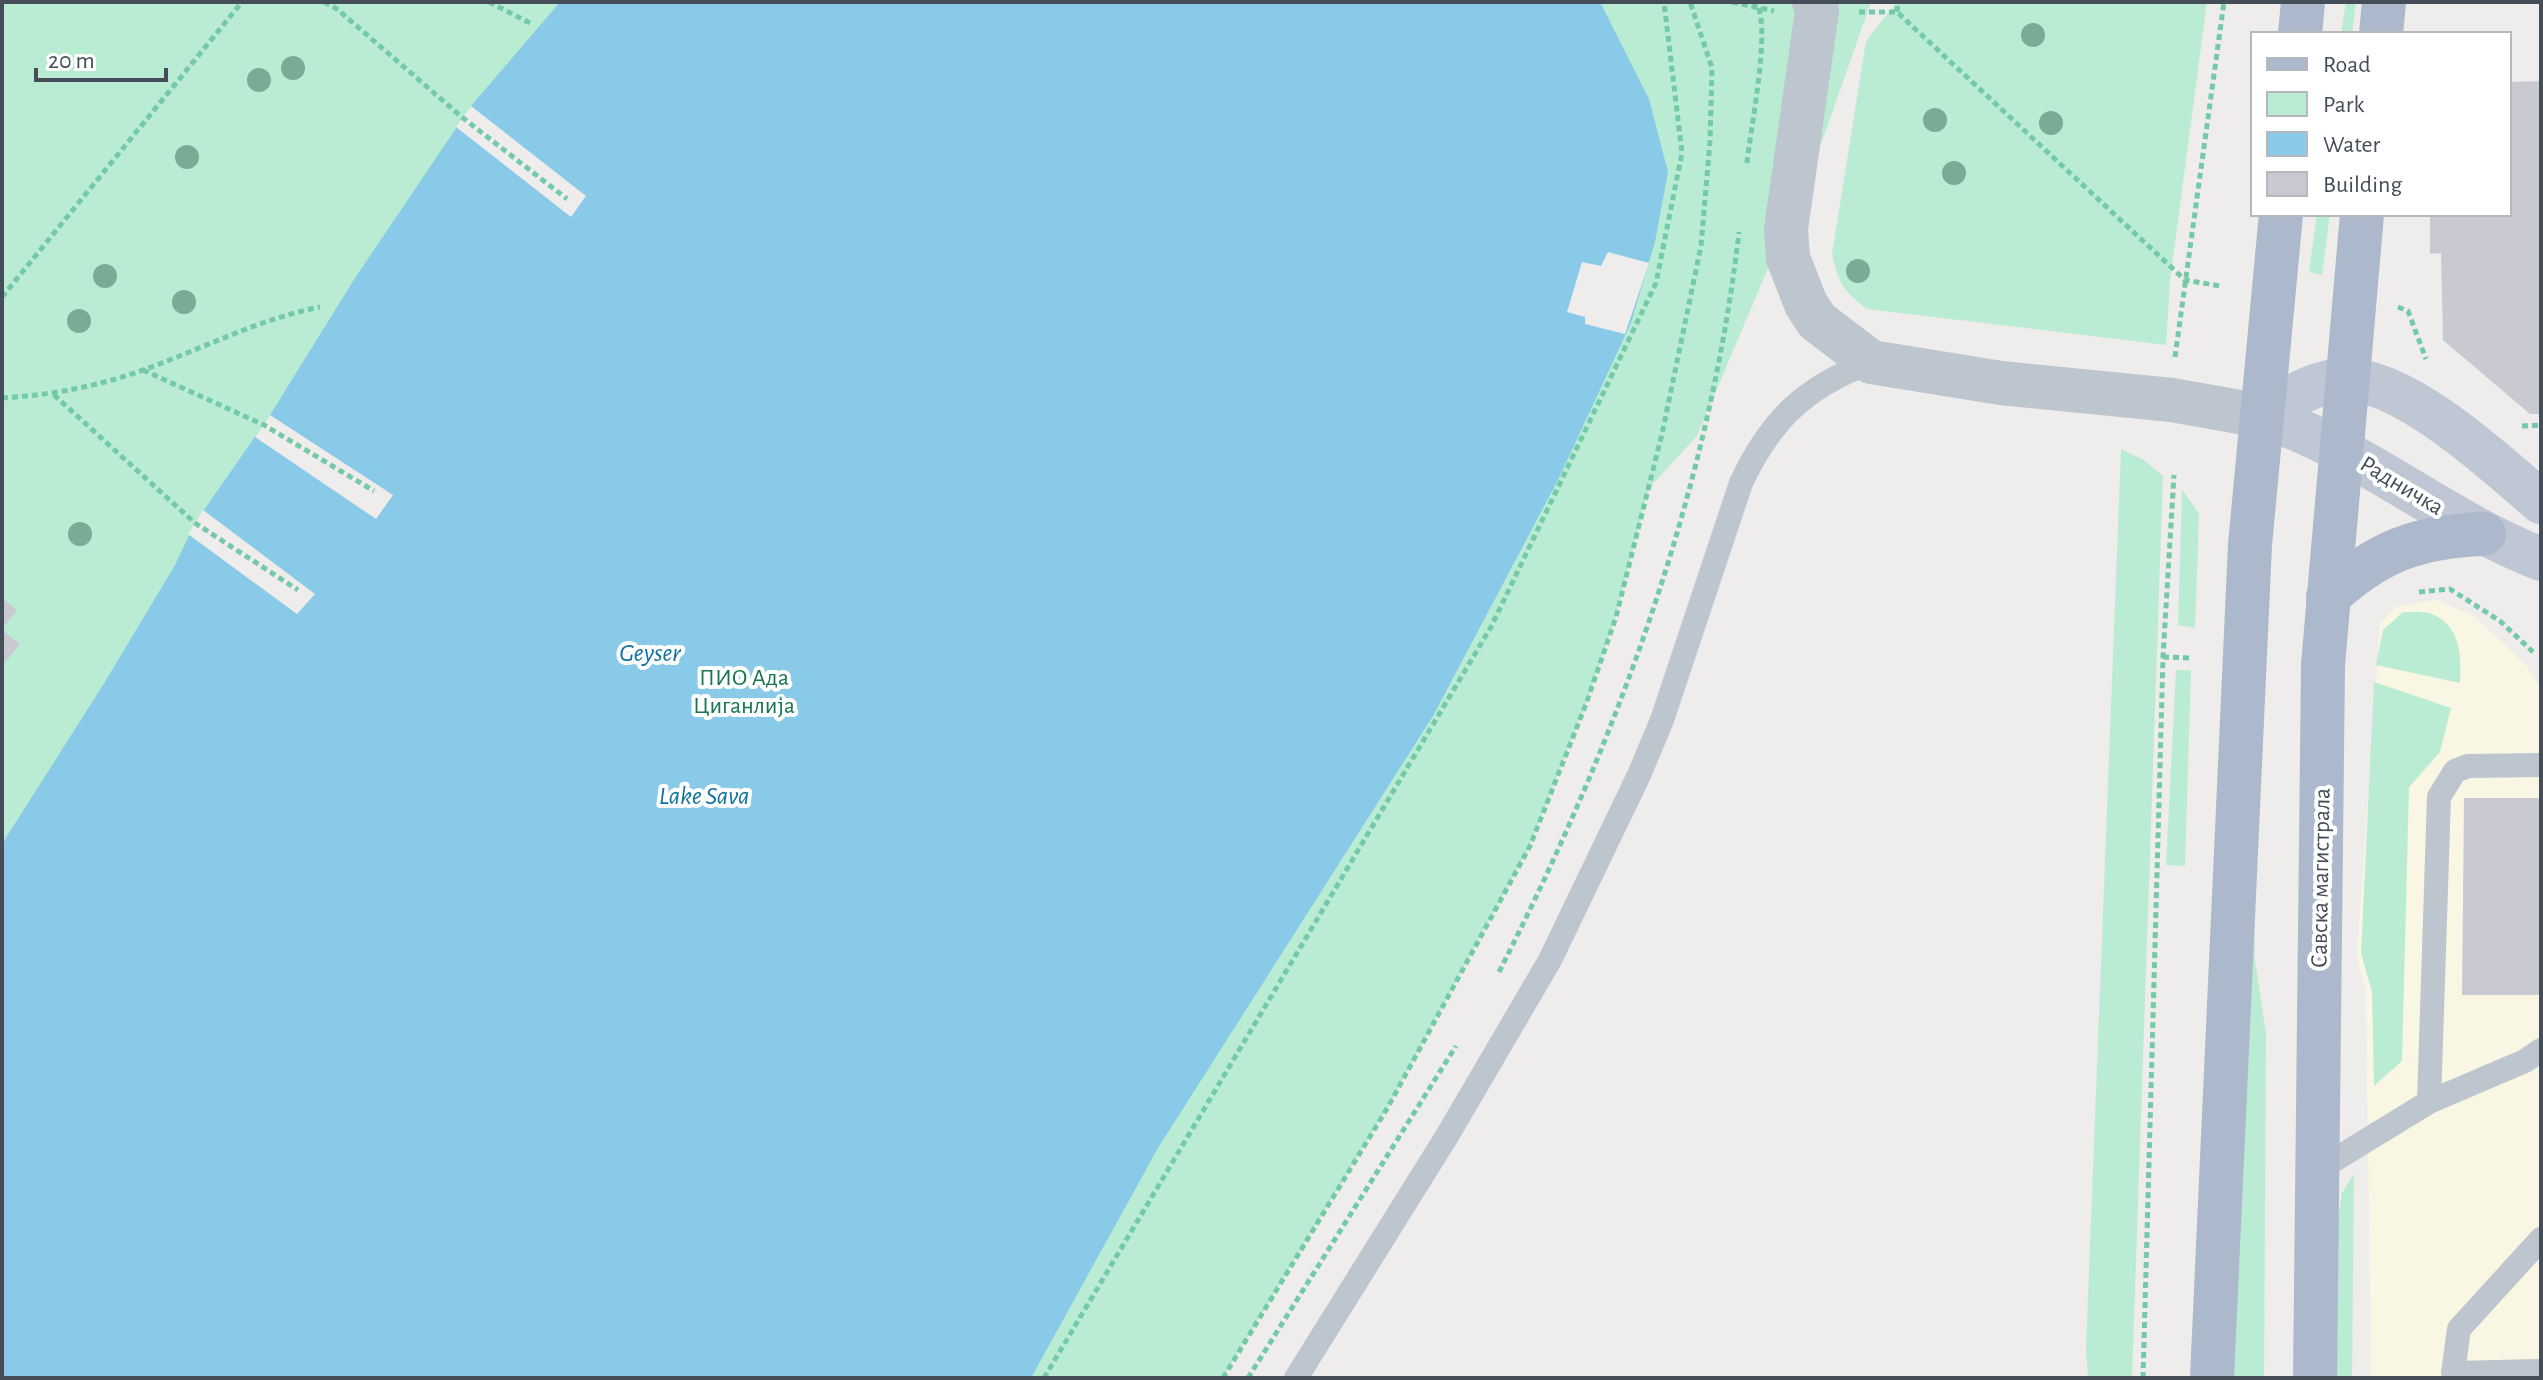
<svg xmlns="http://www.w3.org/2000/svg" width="2543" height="1380" font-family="'Alegreya Sans',sans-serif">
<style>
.commercial{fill:#faf6e4}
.green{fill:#baecd3}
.water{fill:#89cae8}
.pier{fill:#efecec}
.building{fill:#c9cad1}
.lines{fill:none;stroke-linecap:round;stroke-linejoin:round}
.path{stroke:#74c9a8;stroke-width:5;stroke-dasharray:6 4;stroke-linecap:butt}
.lane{stroke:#bdc5ce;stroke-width:24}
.street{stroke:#bdc5ce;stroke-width:44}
.secondary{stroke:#bfc7d5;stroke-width:44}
.primary{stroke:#acb8cb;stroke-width:44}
.tree{fill:#79ab97}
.labels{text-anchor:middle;stroke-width:8;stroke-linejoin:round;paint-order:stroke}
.street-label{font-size:24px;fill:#454d58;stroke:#fff}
.park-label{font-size:24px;fill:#197651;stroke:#fff}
.water-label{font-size:26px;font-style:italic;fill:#1173a0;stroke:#fff}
</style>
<rect width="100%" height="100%" fill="#efecec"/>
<polygon class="commercial" points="2437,600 2474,616 2526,665 2541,688 2541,1378 2371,1378 2366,993 2357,957 2380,623 2396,607"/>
<g class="green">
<polygon points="2,2 1871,2 1824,136 1697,436 1649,488 1616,617 1586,704 1530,846 1388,1107 1223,1378 2,1378"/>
<path d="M1897,2h310l-37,279 -4,64 -299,-36c-24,-18 -29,-27 -35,-55l34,-213z"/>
<polygon points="2346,2 2356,2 2352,34 2341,34"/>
<polygon points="2317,214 2330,214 2322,275 2309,272"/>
<polygon points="2121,449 2144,460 2163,476 2132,1378 2088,1378 2086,1349"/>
<polygon points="2182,489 2199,514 2195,628 2178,625"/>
<path d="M2403,612c7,0 18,-1 26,1 31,10 33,42 31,70l-84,-18 7,-35z"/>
<polygon points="2176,670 2191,670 2185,866 2166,865"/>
<polygon points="2374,682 2451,708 2440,752 2409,787 2402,1061 2374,1086 2372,992 2361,953"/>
<polygon points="2254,917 2255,960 2266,1034 2264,1378 2233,1378"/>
<polygon points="2354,1174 2352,1378 2334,1378 2337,1224 2342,1193"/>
</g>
<polygon class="water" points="560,2 1600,2 1649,99 1668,172 1655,242 1631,323 1558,480 1433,716 1158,1148 1031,1378 2,1378 2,844 103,685 175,565 195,523 270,415 355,278 471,106"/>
<g class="pier">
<polygon points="471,106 586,196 571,217 456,127"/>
<polygon points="1608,252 1649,263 1625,334 1585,324 1585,317 1567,312 1582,262 1601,266"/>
<polygon points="270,415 393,495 376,519 255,437"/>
<polygon points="203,510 315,594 297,614 188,534"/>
</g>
<g class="building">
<polygon points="2541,81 2541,414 2530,414 2443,340 2441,253 2430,254 2430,214 2509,214 2509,82"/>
<polygon points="2,598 17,610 2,629"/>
<polygon points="2,630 20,644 2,666"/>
<polygon points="2464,798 2541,798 2541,995 2462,995"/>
</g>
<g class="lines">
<g class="path">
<polyline points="324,2 337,9 463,118 567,199"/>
<polyline points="489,2 532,24"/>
<polyline points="1732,2 1774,11"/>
<polyline points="1859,12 1897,12 2185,280 2220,286"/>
<polyline points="1897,12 1898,2"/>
<path d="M1747,163c3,-32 25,-138 9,-161"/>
<polyline points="2,297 242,2"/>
<polyline points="2398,307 2408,311 2426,359"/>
<polyline points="2175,357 2224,2"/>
<polyline points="143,370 264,425 374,491"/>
<polyline points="54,395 195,523 298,590"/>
<path d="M2,398c49,-3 98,-12 144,-29 58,-21 113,-50 174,-62"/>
<polyline points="2522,426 2541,425"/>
<polyline points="2419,592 2450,589 2500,621 2533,652"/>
<polyline points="2163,657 2191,658"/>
<path d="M1499,972c118,-232 210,-480 240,-740"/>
<polyline points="1044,1378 1491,627 1656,283 1682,153 1664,2"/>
<polyline points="1223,1378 1388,1107 1530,846 1586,704 1616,617 1662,434 1701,246 1710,141 1712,68 1690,2"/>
<polyline points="1248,1378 1456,1046"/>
<polyline points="2143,1378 2163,657 2174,475"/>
</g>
<g class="lane">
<polyline points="2429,1102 2439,797 2455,771 2468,766 2541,765"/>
<polyline points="2318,1170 2429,1102 2525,1061 2541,1050"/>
<polyline points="2541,1239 2459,1329 2453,1373 2541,1371"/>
<path d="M1296,1378l151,-242 103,-176 89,-185 23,-55 79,-237c30,-64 64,-96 130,-121"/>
</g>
<polyline class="street" points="1814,2 1817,11 1786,229 1788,258 1806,304 1817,321 1871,362 2001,383 2172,400 2262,416"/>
<g class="secondary">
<path d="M2262,416c24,-16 53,-36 84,-36 58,-2 151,84 195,122"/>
<path d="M2262,416c100,33 181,105 279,143"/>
</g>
<g class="primary">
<polyline points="2300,34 2303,2"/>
<polyline points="2381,34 2384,2"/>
<path d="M2328,597c48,-45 90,-61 156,-63"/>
<polyline points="2212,1378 2250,545 2281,214"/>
<polyline points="2315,1378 2323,665 2362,214"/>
</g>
</g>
<g class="tree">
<circle cx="2033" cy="35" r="12"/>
<circle cx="293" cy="68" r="12"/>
<circle cx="259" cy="80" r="12"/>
<circle cx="1935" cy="120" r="12"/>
<circle cx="2051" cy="123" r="12"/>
<circle cx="187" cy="157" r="12"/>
<circle cx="1954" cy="173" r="12"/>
<circle cx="1858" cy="271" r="12"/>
<circle cx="105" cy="276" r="12"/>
<circle cx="184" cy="302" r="12"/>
<circle cx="79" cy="321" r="12"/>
<circle cx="80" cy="534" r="12"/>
</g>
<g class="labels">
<g class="street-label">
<text transform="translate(2402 485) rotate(31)" y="8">Радничка</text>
<text transform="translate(2320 878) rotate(-89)" y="8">Савска магистрала</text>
</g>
<g class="park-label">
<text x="744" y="685">ПИО Ада<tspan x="744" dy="28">Циганлија</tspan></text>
</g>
<g class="water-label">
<text x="650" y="661">Geyser</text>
<text x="704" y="804">Lake Sava</text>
</g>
</g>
<rect width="2543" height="1380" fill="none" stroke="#454d58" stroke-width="8"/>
<rect x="2251" y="32" width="260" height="184" fill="#ffffff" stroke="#b5b8bc" stroke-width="2"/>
<rect x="2267" y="58" width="40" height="12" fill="#acb8cb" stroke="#b5b8bc" stroke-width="2"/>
<text x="2323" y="72" font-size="24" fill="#454d58">Road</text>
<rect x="2267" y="92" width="40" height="24" fill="#baecd3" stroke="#b5b8bc" stroke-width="2"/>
<text x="2323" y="112" font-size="24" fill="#454d58">Park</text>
<rect x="2267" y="132" width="40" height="24" fill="#89cae8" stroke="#b5b8bc" stroke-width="2"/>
<text x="2323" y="152" font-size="24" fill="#454d58">Water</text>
<rect x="2267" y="172" width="40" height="24" fill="#c9cad1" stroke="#b5b8bc" stroke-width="2"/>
<text x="2323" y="192" font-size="24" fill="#454d58">Building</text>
<path d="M36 68v12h130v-12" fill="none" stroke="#454d58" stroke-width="4"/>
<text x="48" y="68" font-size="24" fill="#454d58" stroke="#ffffff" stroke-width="6" paint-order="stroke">20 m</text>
</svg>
